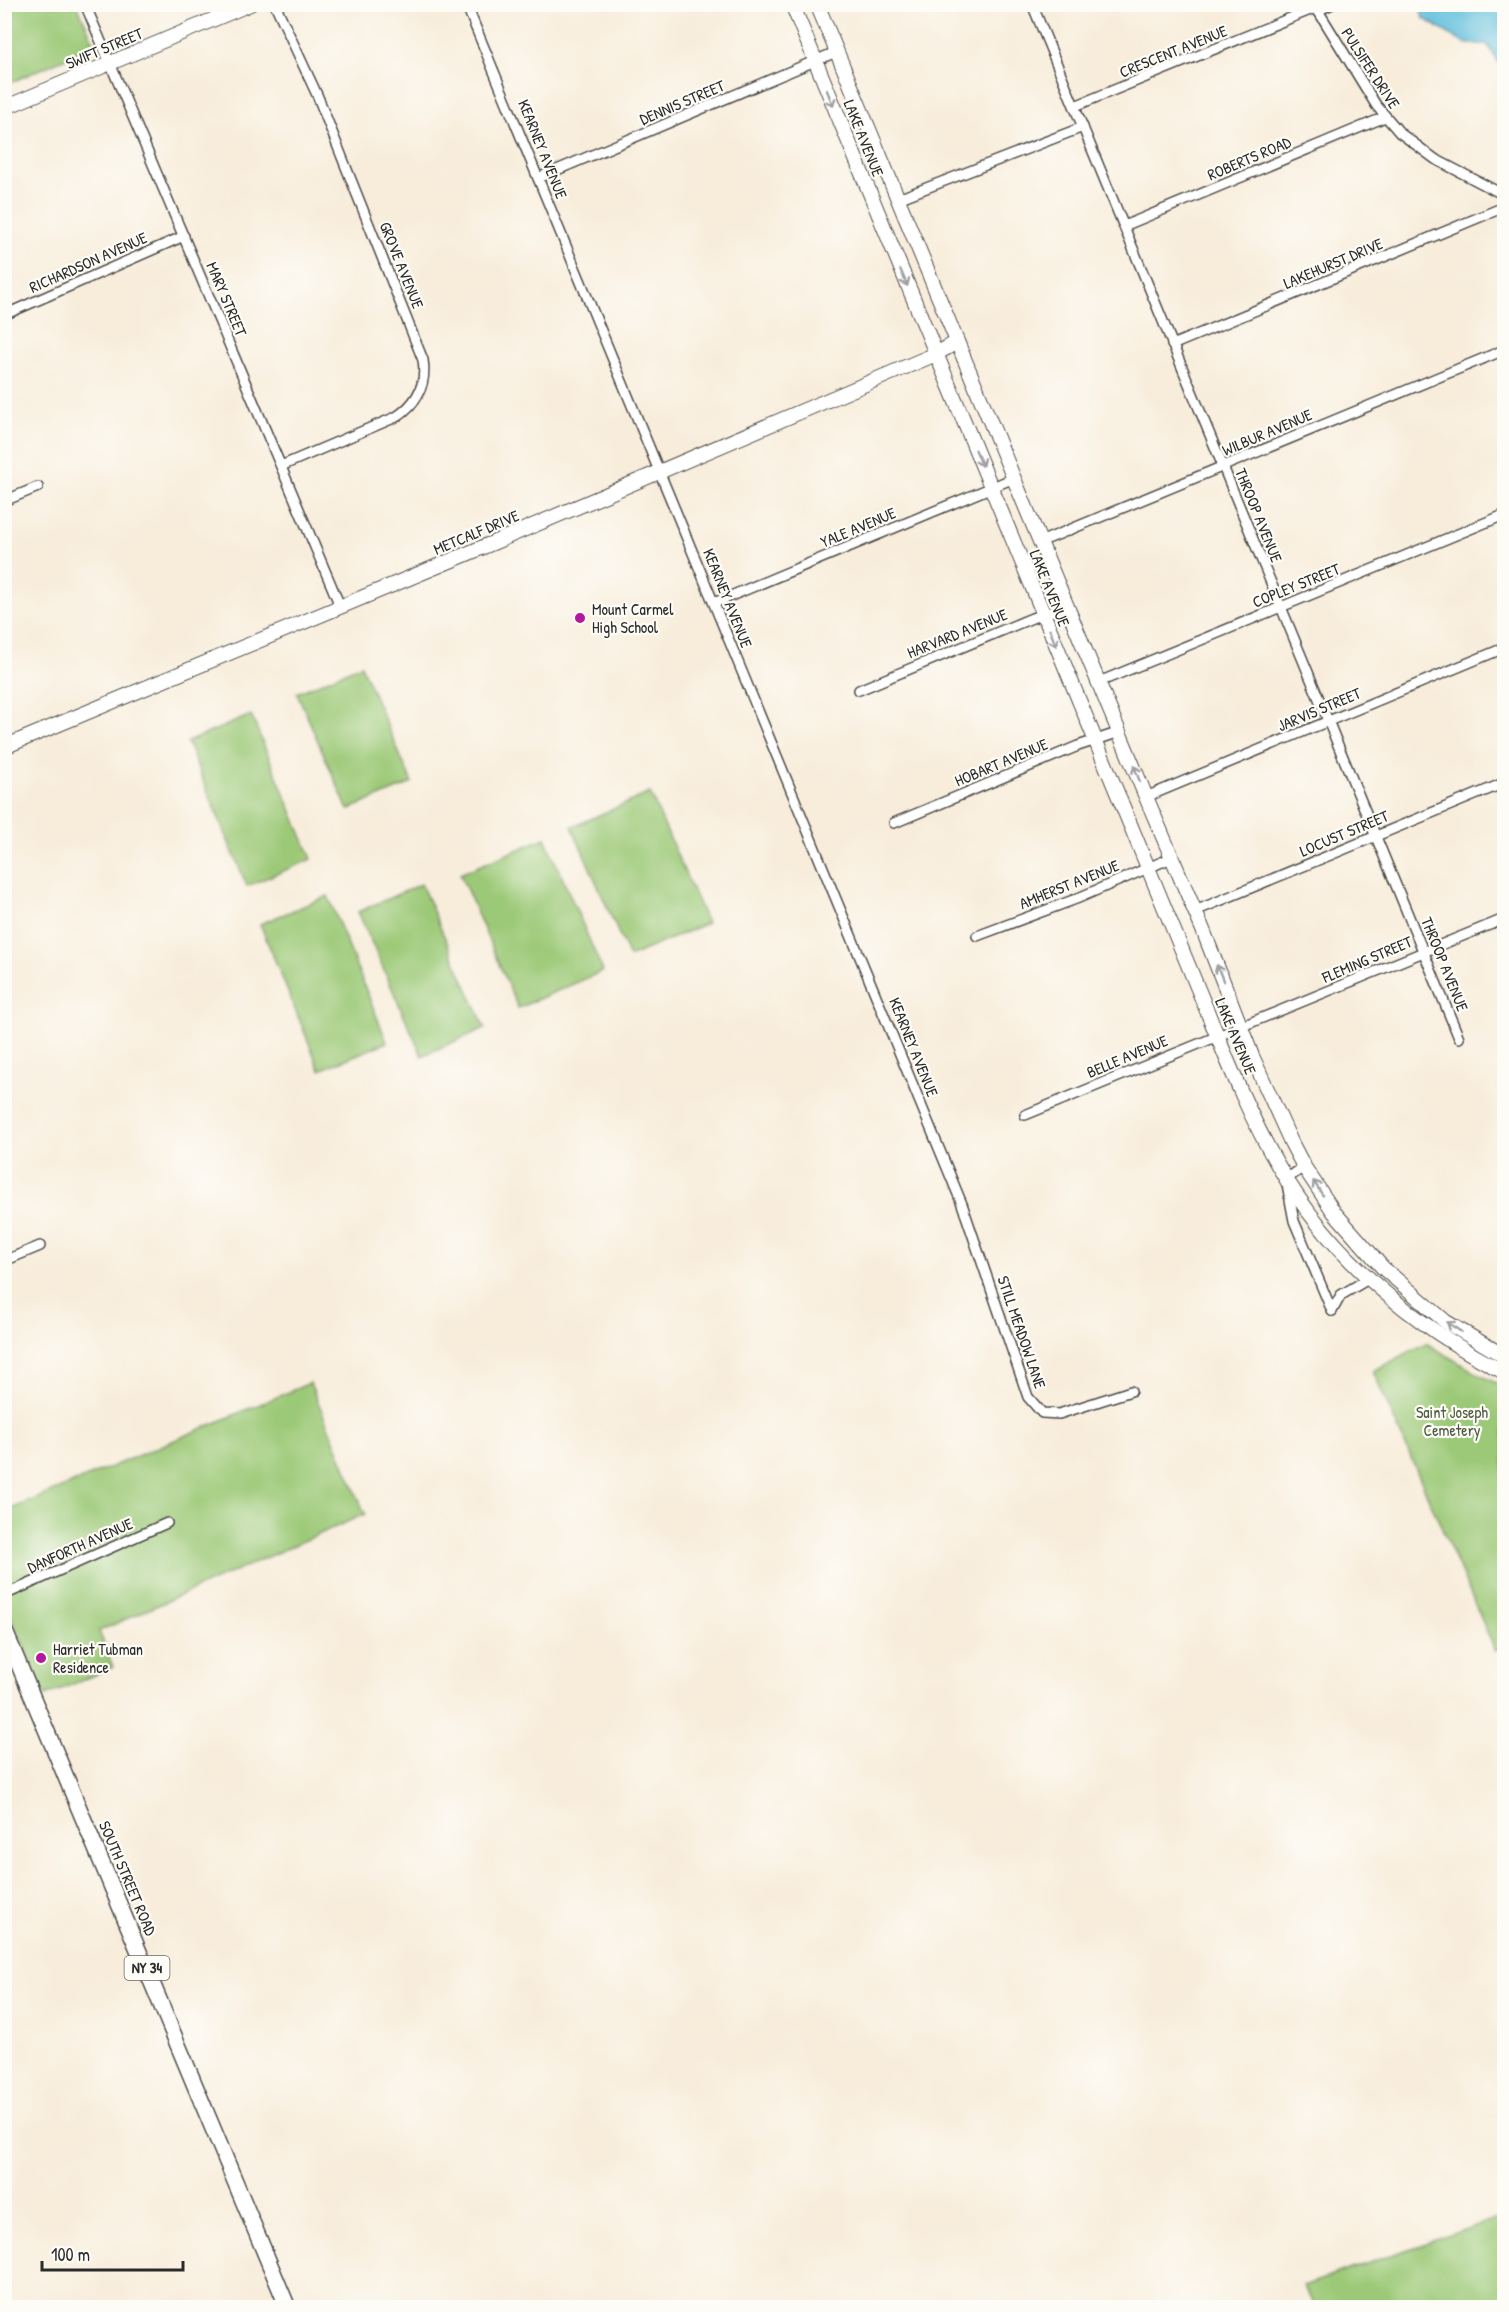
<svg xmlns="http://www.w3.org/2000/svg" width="1509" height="2312" font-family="'Patrick Hand',sans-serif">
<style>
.green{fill:#9cc977;stroke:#647a51;stroke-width:1.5}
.water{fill:#5dbedb;stroke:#447483;stroke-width:1.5}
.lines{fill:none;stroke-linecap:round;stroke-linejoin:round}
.street-casing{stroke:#4a4845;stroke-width:12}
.secondary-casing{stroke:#4a4845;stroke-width:16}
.primary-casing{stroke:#4a4845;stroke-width:18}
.street{stroke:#fff;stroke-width:9}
.secondary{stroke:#fff;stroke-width:14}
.primary{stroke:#fff;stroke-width:15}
.oneway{stroke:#a0a0a0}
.poi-dot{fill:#b5179e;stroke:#fdfcf7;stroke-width:2}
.labels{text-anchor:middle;stroke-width:4.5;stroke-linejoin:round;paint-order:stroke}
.shield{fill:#fdfcf7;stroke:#6a6a68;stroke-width:1.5}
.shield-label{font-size:15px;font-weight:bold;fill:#2b2b2b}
.street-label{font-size:16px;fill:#2b2b2b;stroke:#fdfcf7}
.poi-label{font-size:16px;fill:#2b2b2b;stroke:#fdfcf7;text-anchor:start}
.park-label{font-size:16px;fill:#4d5a42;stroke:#fdfcf7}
</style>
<rect width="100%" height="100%" fill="#fdfcf7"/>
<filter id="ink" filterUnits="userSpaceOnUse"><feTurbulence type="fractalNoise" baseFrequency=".0167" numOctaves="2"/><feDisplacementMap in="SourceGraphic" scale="12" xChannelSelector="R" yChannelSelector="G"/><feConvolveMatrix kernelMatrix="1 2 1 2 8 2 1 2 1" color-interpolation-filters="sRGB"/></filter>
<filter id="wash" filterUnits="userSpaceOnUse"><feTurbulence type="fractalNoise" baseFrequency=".008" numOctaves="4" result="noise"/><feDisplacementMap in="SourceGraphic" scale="24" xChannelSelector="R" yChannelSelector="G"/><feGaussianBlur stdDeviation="1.35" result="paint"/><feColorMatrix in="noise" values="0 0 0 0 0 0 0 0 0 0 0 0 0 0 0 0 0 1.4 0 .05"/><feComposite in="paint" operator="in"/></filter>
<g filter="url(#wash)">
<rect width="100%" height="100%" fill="#f8eddb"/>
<g class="green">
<polygon points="5,4 77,5 95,45 5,85"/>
<polygon points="361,665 412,783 348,810 297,693"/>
<polygon points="251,715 312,859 247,886 187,742"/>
<polygon points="650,793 707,923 629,957 572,827"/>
<polygon points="545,838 603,971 518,1008 460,874"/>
<polygon points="421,884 485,1028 422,1056 358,912"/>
<polygon points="328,896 387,1042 320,1070 260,924"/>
<polygon points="1426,1343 1478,1374 1504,1387 1504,1647 1495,1650 1373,1371"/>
<polygon points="310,1383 365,1514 99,1631 113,1667 45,1696 5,1602 4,1512"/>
<polygon points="1504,2216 1504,2307 1317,2307 1303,2286"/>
</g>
<polygon class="water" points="1419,5 1504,5 1504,71 1487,44 1465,44 1423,18"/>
</g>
<g filter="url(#ink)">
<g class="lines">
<defs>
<g id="street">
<polyline points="85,4 340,606"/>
<path d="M275,4l43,93 105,263c4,25 -7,44 -27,57l-115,49"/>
<polyline points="466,4 962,1204 1028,1397 1042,1413 1059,1414 1131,1391"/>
<polyline points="1032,4 1459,1038"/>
<polyline points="1314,4 1376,105 1400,133 1435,159 1504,195"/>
<polyline points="1317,11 1332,4"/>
<polyline points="1075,106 1315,8"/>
<polyline points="538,178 836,52"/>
<polyline points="898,199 1083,127"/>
<polyline points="1124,226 1385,117"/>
<polyline points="4,315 184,236"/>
<polyline points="1172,345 1504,207"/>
<polyline points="4,501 38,487"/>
<polyline points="1040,542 1504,350"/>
<polyline points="714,603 1014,478"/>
<polyline points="1099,682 1504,515"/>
<polyline points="859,690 1032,618 1067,606"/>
<polyline points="1146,797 1504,648"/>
<polyline points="894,823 1078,746 1120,732"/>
<polyline points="1195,911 1504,783"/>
<polyline points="977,936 1076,899 1171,858"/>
<path d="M1025,1115c159,-66 320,-130 479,-196"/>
<polyline points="1304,1167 1286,1179 1294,1221 1332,1311"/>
<polyline points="4,1261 40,1246"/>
<polyline points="1332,1311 1341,1295 1370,1278"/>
<polyline points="4,1595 167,1523"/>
</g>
<g id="secondary">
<path d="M792,4l406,985c25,60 48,122 81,178 51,89 135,159 225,205"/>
<polyline points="817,4 1146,797 1203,930 1252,1056 1291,1142 1304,1167 1334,1212 1383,1268 1446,1322 1504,1356"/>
<polyline points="4,108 250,4"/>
<polyline points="4,747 469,553 936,354 957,342"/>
</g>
<polyline id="primary" points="4,1629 288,2308"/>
</defs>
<use href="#street" class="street-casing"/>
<use href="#secondary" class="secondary-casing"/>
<use href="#primary" class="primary-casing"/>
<use href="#street" class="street"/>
<use href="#secondary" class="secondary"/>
<use href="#primary" class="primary"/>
</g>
<defs><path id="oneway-shaft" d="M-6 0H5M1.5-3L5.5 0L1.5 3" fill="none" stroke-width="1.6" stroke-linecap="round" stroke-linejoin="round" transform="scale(1.5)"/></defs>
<g class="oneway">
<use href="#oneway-shaft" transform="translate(830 98) rotate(68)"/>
<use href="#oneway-shaft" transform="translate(904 278) rotate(67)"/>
<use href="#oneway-shaft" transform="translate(979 458) rotate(67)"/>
<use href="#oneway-shaft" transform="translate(1053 638) rotate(68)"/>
<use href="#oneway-shaft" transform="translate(1137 774) rotate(-110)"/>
<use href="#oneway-shaft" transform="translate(1220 973) rotate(-112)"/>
<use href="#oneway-shaft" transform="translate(1318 1188) rotate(-123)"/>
<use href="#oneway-shaft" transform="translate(1454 1327) rotate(-146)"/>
</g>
</g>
<g class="poi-dot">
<circle cx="580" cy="618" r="6"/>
<circle cx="41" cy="1658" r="6"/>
</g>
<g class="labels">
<rect class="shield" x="124.5" y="1956" width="45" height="24" rx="4.5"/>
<g class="shield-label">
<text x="147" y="1973">NY 34</text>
</g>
<g class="street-label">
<text transform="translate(104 48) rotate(-23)" y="6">SWIFT STREET</text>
<text transform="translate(1173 51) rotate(-22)" y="6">CRESCENT AVENUE</text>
<text transform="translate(1371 68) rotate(57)" y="6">PULSIFER DRIVE</text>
<text transform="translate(682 102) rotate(-23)" y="6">DENNIS STREET</text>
<text transform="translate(864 138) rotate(68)" y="6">LAKE AVENUE</text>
<text transform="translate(543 149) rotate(68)" y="6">KEARNEY AVENUE</text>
<text transform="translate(1249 158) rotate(-23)" y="6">ROBERTS ROAD</text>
<text transform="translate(88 262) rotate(-24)" y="6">RICHARDSON AVENUE</text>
<text transform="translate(1333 263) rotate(-23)" y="6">LAKEHURST DRIVE</text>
<text transform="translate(402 265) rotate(68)" y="6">GROVE AVENUE</text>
<text transform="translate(227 299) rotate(67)" y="6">MARY STREET</text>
<text transform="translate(1267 432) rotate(-23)" y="6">WILBUR AVENUE</text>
<text transform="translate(1259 515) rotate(68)" y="6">THROOP AVENUE</text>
<text transform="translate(858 527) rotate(-23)" y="6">YALE AVENUE</text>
<text transform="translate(476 532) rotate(-23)" y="6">METCALF DRIVE</text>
<text transform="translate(1296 585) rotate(-22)" y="6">COPLEY STREET</text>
<text transform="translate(1050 588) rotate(68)" y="6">LAKE AVENUE</text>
<text transform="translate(728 598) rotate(68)" y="6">KEARNEY AVENUE</text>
<text transform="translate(957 633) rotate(-22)" y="6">HARVARD AVENUE</text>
<text transform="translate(1319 709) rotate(-23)" y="6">JARVIS STREET</text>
<text transform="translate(1001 762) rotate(-23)" y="6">HOBART AVENUE</text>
<text transform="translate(1344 833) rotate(-23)" y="6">LOCUST STREET</text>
<text transform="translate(1069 884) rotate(-22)" y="6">AMHERST AVENUE</text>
<text transform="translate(1367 959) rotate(-23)" y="6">FLEMING STREET</text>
<text transform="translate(1445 964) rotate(68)" y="6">THROOP AVENUE</text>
<text transform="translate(1236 1036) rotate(67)" y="6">LAKE AVENUE</text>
<text transform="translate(914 1047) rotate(68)" y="6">KEARNEY AVENUE</text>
<text transform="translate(1127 1056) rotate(-23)" y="6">BELLE AVENUE</text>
<text transform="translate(1022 1332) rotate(71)" y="6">STILL MEADOW LANE</text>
<text transform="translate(80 1545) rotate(-24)" y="6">DANFORTH AVENUE</text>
<text transform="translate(128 1878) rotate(67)" y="6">SOUTH STREET ROAD</text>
</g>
<g class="poi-label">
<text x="592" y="615">Mount Carmel<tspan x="592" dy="18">High School</tspan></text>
<text x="53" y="1655">Harriet Tubman<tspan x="53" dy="18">Residence</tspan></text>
</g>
<g class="park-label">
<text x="1452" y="1418">Saint Joseph<tspan x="1452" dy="18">Cemetery</tspan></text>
</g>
</g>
<rect width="1509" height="2312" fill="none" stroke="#fdfcf7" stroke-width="24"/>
<path d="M42 2261v9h141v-9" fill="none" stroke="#2b2b2b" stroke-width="3"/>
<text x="51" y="2261" font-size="18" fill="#2b2b2b" stroke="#fdfcf7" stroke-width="4.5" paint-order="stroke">100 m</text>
</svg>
